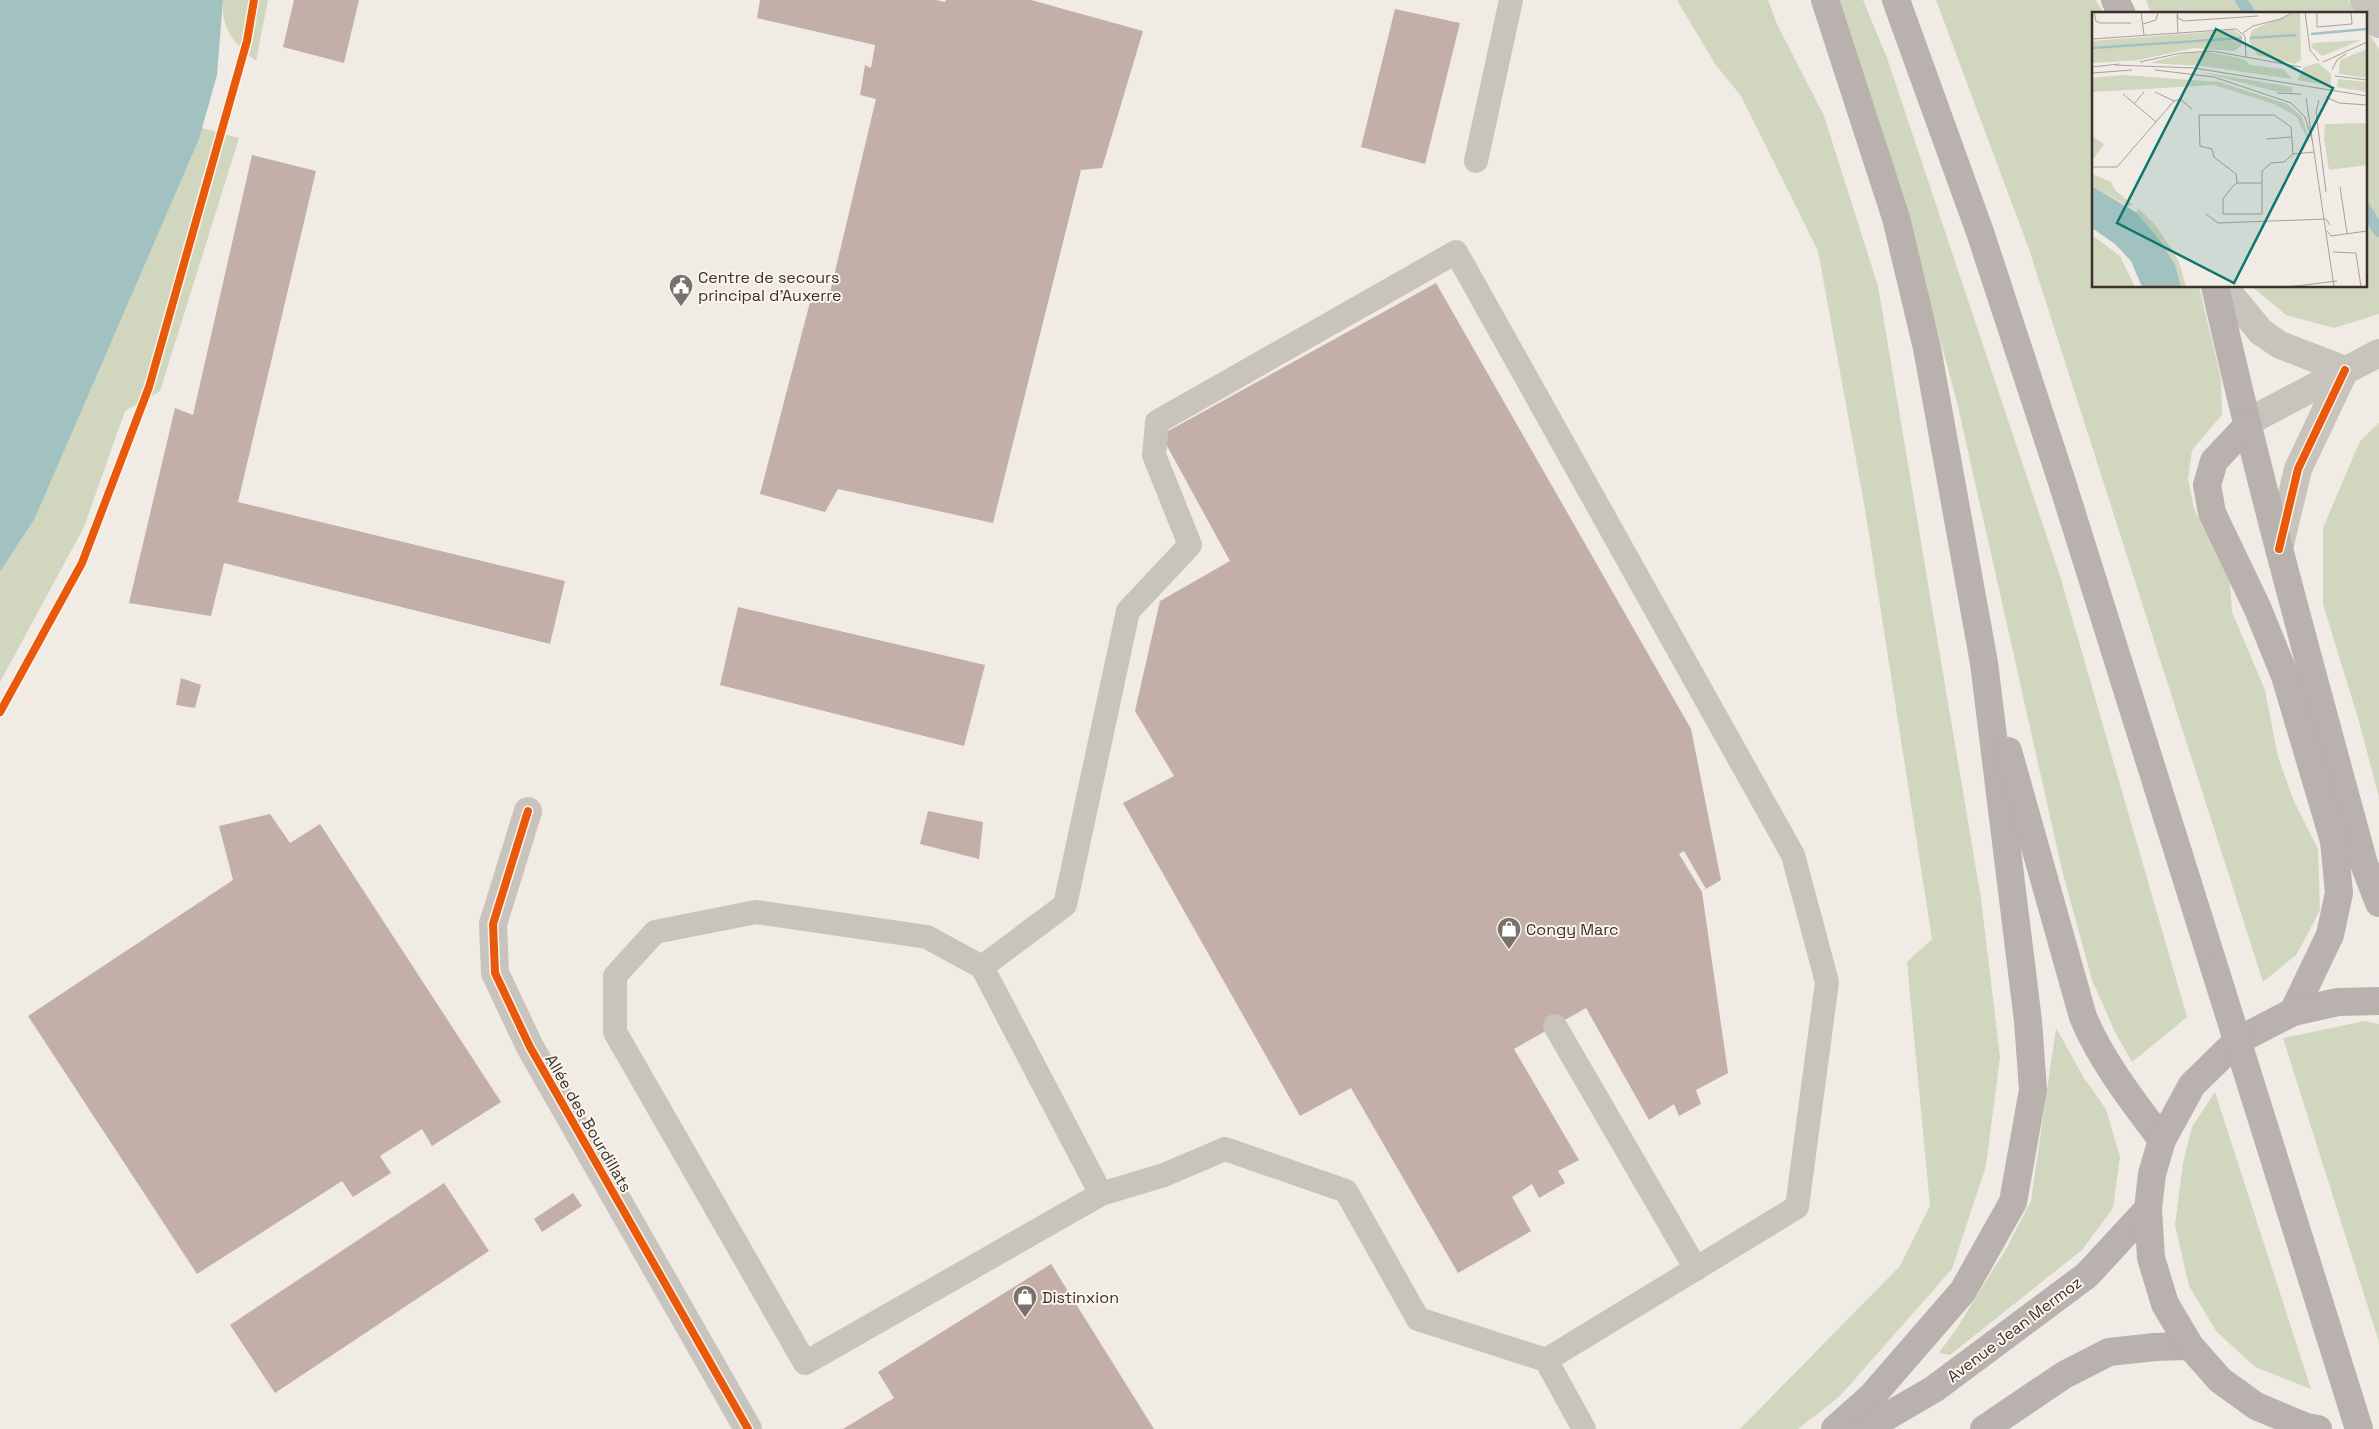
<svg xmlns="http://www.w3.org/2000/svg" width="2379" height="1429" font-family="'Space Grotesk',sans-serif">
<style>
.green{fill:#d1d6bf}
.water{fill:#a1c2c1}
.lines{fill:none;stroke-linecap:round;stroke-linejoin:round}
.stream{stroke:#a1c2c1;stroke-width:12}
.building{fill:#c3afa7}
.service{stroke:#c9c3be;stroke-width:24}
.minor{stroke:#c9c3be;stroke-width:28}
.primary{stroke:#b8b1ad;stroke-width:28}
.primary-bridge{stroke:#b8b1ad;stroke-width:28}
.cycleway-casing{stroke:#fbf5ee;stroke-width:11}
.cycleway{stroke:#e8590c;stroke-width:8}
.labels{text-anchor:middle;stroke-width:4;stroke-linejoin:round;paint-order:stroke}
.poi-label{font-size:16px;fill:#3b302b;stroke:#fbf5ee;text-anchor:start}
.street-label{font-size:16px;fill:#3b302b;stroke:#fbf5ee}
.inset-river{fill:none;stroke:#a1c2c1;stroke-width:2.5}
.inset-road{fill:none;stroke:#a8a09b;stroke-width:1}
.view{fill:#0f766e;fill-opacity:0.15;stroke:#0f766e;stroke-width:2.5}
.inset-edge{fill:none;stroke:#3b302b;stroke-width:2.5}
</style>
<rect width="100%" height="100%" fill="#f0ebe5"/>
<g class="green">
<path d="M223,0h45l-12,61c-22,-17 -35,-31 -33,-61z"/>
<polygon points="1677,0 1768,0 1777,24 1824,116 1878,286 1981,899 2000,1057 1986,1166 1952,1269 1840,1396 1798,1429 1740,1429 1900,1266 1930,1206 1907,962 1932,939 1865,509 1818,251 1741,96 1715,64"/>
<polygon points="1836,0 1863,0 1887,58 2060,576 2187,1017 2132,1062 2115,1032 2092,980 2062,870 1957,402 1896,177"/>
<polygon points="1936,0 2096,0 2104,14 2093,14 2093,286 2199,286 2221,379 2222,415 2192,450 2188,479 2194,509 2230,583 2232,612 2265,690 2278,757 2293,799 2318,849 2320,910 2297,954 2263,982 2029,249"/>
<polygon points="2146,0 2348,0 2357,14 2151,14"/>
<polygon points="2365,27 2379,49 2379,314 2334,328 2286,315 2251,286 2365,286"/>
<polygon points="202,128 239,138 160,391 125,411 84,527 0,682 0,572 35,518"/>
<polygon points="2379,423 2379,797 2358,718 2323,604 2323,528 2360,441"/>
<polygon points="2365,1021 2379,1024 2379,1342 2283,1038"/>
<polygon points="2056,1028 2084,1078 2106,1109 2120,1157 2113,1208 2082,1250 1950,1355 1939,1353 1957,1328 2006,1249 2031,1201"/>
<polygon points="2215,1092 2311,1389 2255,1367 2216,1331 2189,1286 2175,1225 2183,1163 2192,1127"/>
</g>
<polygon class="water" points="0,0 223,0 217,75 199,139 35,518 0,572"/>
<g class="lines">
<g class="stream">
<polyline points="2241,0 2250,14"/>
<polyline points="2365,208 2379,231"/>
</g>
</g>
<g class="building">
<polygon points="294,0 359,0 344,63 283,47"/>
<polygon points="760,0 936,0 945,2 946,0 1031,0 1143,31 1102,168 1081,170 993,523 838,489 825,512 760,494 810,302 813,294 829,297 876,99 860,95 865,65 871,68 875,45 757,18"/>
<polygon points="1395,9 1460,23 1425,164 1361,147"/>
<polygon points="252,155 316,171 238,502 565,581 550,644 224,563 211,616 129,603 175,408 193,415"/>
<polygon points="1436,283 1691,729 1721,880 1706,889 1684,851 1679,854 1702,892 1728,1073 1696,1090 1701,1104 1679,1116 1674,1104 1649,1120 1586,1008 1514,1049 1579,1160 1558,1171 1565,1183 1539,1198 1532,1184 1512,1197 1531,1231 1458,1273 1351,1088 1300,1116 1123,803 1174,776 1135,711 1160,601 1230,561 1161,435"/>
<polygon points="738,607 985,665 964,746 720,685"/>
<polygon points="181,678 201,685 195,708 176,705"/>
<polygon points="928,811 983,822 979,859 920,844"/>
<polygon points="270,814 290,843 320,824 501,1102 432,1146 422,1129 380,1156 391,1173 353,1197 342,1181 197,1274 28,1016 233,880 219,826"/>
<polygon points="444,1183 489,1251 275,1393 230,1325"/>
<polygon points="573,1193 582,1206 542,1232 534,1219"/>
<polygon points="1051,1264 1154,1429 843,1429 894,1398 878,1372"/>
</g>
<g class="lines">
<g class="service">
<polyline points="1476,161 1511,0"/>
<polyline points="982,967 1065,905 1128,611 1190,545 1154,455 1157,422 1456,252 1793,855 1827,982 1797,1207 1546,1360"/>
<polyline points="1555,1026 1696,1269"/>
<polyline points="1101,1194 982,967 927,937 756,912 655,932 615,976 615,1032 805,1363 1101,1194 1164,1175 1225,1149 1346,1191 1418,1319 1546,1360 1584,1429"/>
</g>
<g class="minor">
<polyline points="2364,0 2379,24"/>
<polyline points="2223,286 2261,332 2280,345 2345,370"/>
<polyline points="2246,427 2257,417 2379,353"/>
<polyline points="2279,549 2298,469 2345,370"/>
<polyline points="528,811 493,924 495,973 530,1047 748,1429"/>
</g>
<g class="primary">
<polyline points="1825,0 1896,218 1927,348 1984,663 2028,1021 2033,1090 2013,1202 1963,1291 1872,1396 1835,1429"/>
<polyline points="1896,0 1980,232 2061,479 2216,973"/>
<polyline points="2115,0 2122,14"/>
<path d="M2215,286c43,194 97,386 149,578l15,39"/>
<polyline points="2246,427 2214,461 2207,485 2212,513 2257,607 2285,676 2334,841 2339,893 2330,935 2293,1012"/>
<path d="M2008,751l75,266c19,45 49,83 79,123"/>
<polyline points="1865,1429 1934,1389 2087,1275 2148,1209"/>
<polyline points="1984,1429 2064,1375 2109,1352 2155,1347 2190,1346"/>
<polyline points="2318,1429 2306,1427 2256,1406 2220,1380 2190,1346 2165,1304 2151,1258 2148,1209 2152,1174 2162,1140 2192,1085 2237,1041 2293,1012 2338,1002 2379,1001"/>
</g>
<polyline class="primary-bridge" points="2216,973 2359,1429"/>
<defs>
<g id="cycleway">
<polyline points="2279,549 2298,469 2345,370"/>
<polyline points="0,712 82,563 149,387 247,41 254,0"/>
<polyline points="528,811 493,924 495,973 530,1047 748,1429"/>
</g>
</defs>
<use href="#cycleway" class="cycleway-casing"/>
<use href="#cycleway" class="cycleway"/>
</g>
<defs>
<symbol id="civic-pin" viewBox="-11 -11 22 30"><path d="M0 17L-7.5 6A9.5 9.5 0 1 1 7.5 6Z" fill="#7a716c" stroke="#fbf5ee"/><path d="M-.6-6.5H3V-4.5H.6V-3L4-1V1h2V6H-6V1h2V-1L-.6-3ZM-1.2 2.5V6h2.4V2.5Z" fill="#fff"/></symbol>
<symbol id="shop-pin" viewBox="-11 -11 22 30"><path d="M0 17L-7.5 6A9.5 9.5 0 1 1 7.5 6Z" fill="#7a716c" stroke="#fbf5ee"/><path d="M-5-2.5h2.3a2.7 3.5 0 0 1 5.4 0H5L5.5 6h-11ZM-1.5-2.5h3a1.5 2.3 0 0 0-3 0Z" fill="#fff"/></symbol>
</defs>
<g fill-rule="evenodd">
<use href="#civic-pin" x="667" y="272" width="28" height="38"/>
<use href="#shop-pin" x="1495" y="915" width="28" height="38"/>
<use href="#shop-pin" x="1011" y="1283" width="28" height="38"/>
</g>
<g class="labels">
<g class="poi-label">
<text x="698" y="283">Centre de secours<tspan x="698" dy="18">principal d'Auxerre</tspan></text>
<text x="1526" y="935">Congy Marc</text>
<text x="1042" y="1303">Distinxion</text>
</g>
<g class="street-label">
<text transform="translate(589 1123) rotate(60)" y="6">Allée des Bourdillats</text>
<text transform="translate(2014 1329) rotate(-37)" y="6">Avenue Jean Mermoz</text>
</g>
</g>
<g transform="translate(2092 12)">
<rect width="275" height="275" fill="#f0ebe5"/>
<path d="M203,0h5l1,48 -6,4 -38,-9 -8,-15 3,-10zM142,18l8,6v5l-1,5 -7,5 -40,-3 -55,12 -47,3v-22zM269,28l-39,16 -11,-9 2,-4zM275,37v29l-28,-4 1,-14zM116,40l36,7 6,6 33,4 9,10 -89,-13 -54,-3 37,-10zM226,51l13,11v12l-34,-6 7,-13zM109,60l91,15 1,6 -19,-2zM31,63l96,7 68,22 15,13 9,29 -15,-30 -22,-12 -60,-19 -122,7v-14zM246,67l29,3v10l-30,-5zM275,111v42l-38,5 -5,-31 1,-15zM0,124l12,8 -12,17zM0,162l19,8 4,8 18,15 -5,1 -36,-20zM47,197l17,17 16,24 7,12 7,25h-5l-20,-45 -25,-30zM0,223l28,21 15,31h-43z" fill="#d1d6bf"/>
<path d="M0,174l45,27 24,29 14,23 6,22h-39l-11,-26 -16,-17 -23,-16z" fill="#a1c2c1"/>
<path class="inset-river" d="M219,22l56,-5M158,26l46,-3M0,36l150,-10"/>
<path class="inset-road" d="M2,0l2,9 4,2h31M49,0l3,23M85,0l1,6 6,3 74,-5M213,0l5,38 9,11M225,0v15l35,-3 -1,-12M85,3l1,18M51,12l13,-4 2,-8M151,21l10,-7 28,-7 12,-7M0,27l144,-10 9,7 1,22M48,50l41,-9 31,-2 89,16M231,50l44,-20M23,53l79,3 173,28M0,55l27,-3M63,58l59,7 77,26 14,14 7,23M240,58l5,-10 9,-6M0,61l40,-3M243,64l32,4M63,80l19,9 6,-2 12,10M185,81l24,1M31,82l33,28M234,85l13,6 28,2M214,86l28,189M227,88l-3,12 10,80M42,92l10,-12M174,127l26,-2M0,155h25l57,-66M145,171l-1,-9 -22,-17 -2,-8 -12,-3 -1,-31h75l17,12 2,27M169,171h-24l-4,3 -10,13v15h39v-43l9,-8 13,-1 9,-8 21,-2M248,175l7,46M114,202l12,9 108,-4 4,6M235,219l4,5 36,-5M241,240l23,1 5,34M196,275l49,-6"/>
<path class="view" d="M124,17l117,59 -99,195 -117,-60z"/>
<rect width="275" height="275" class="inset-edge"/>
</g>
</svg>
